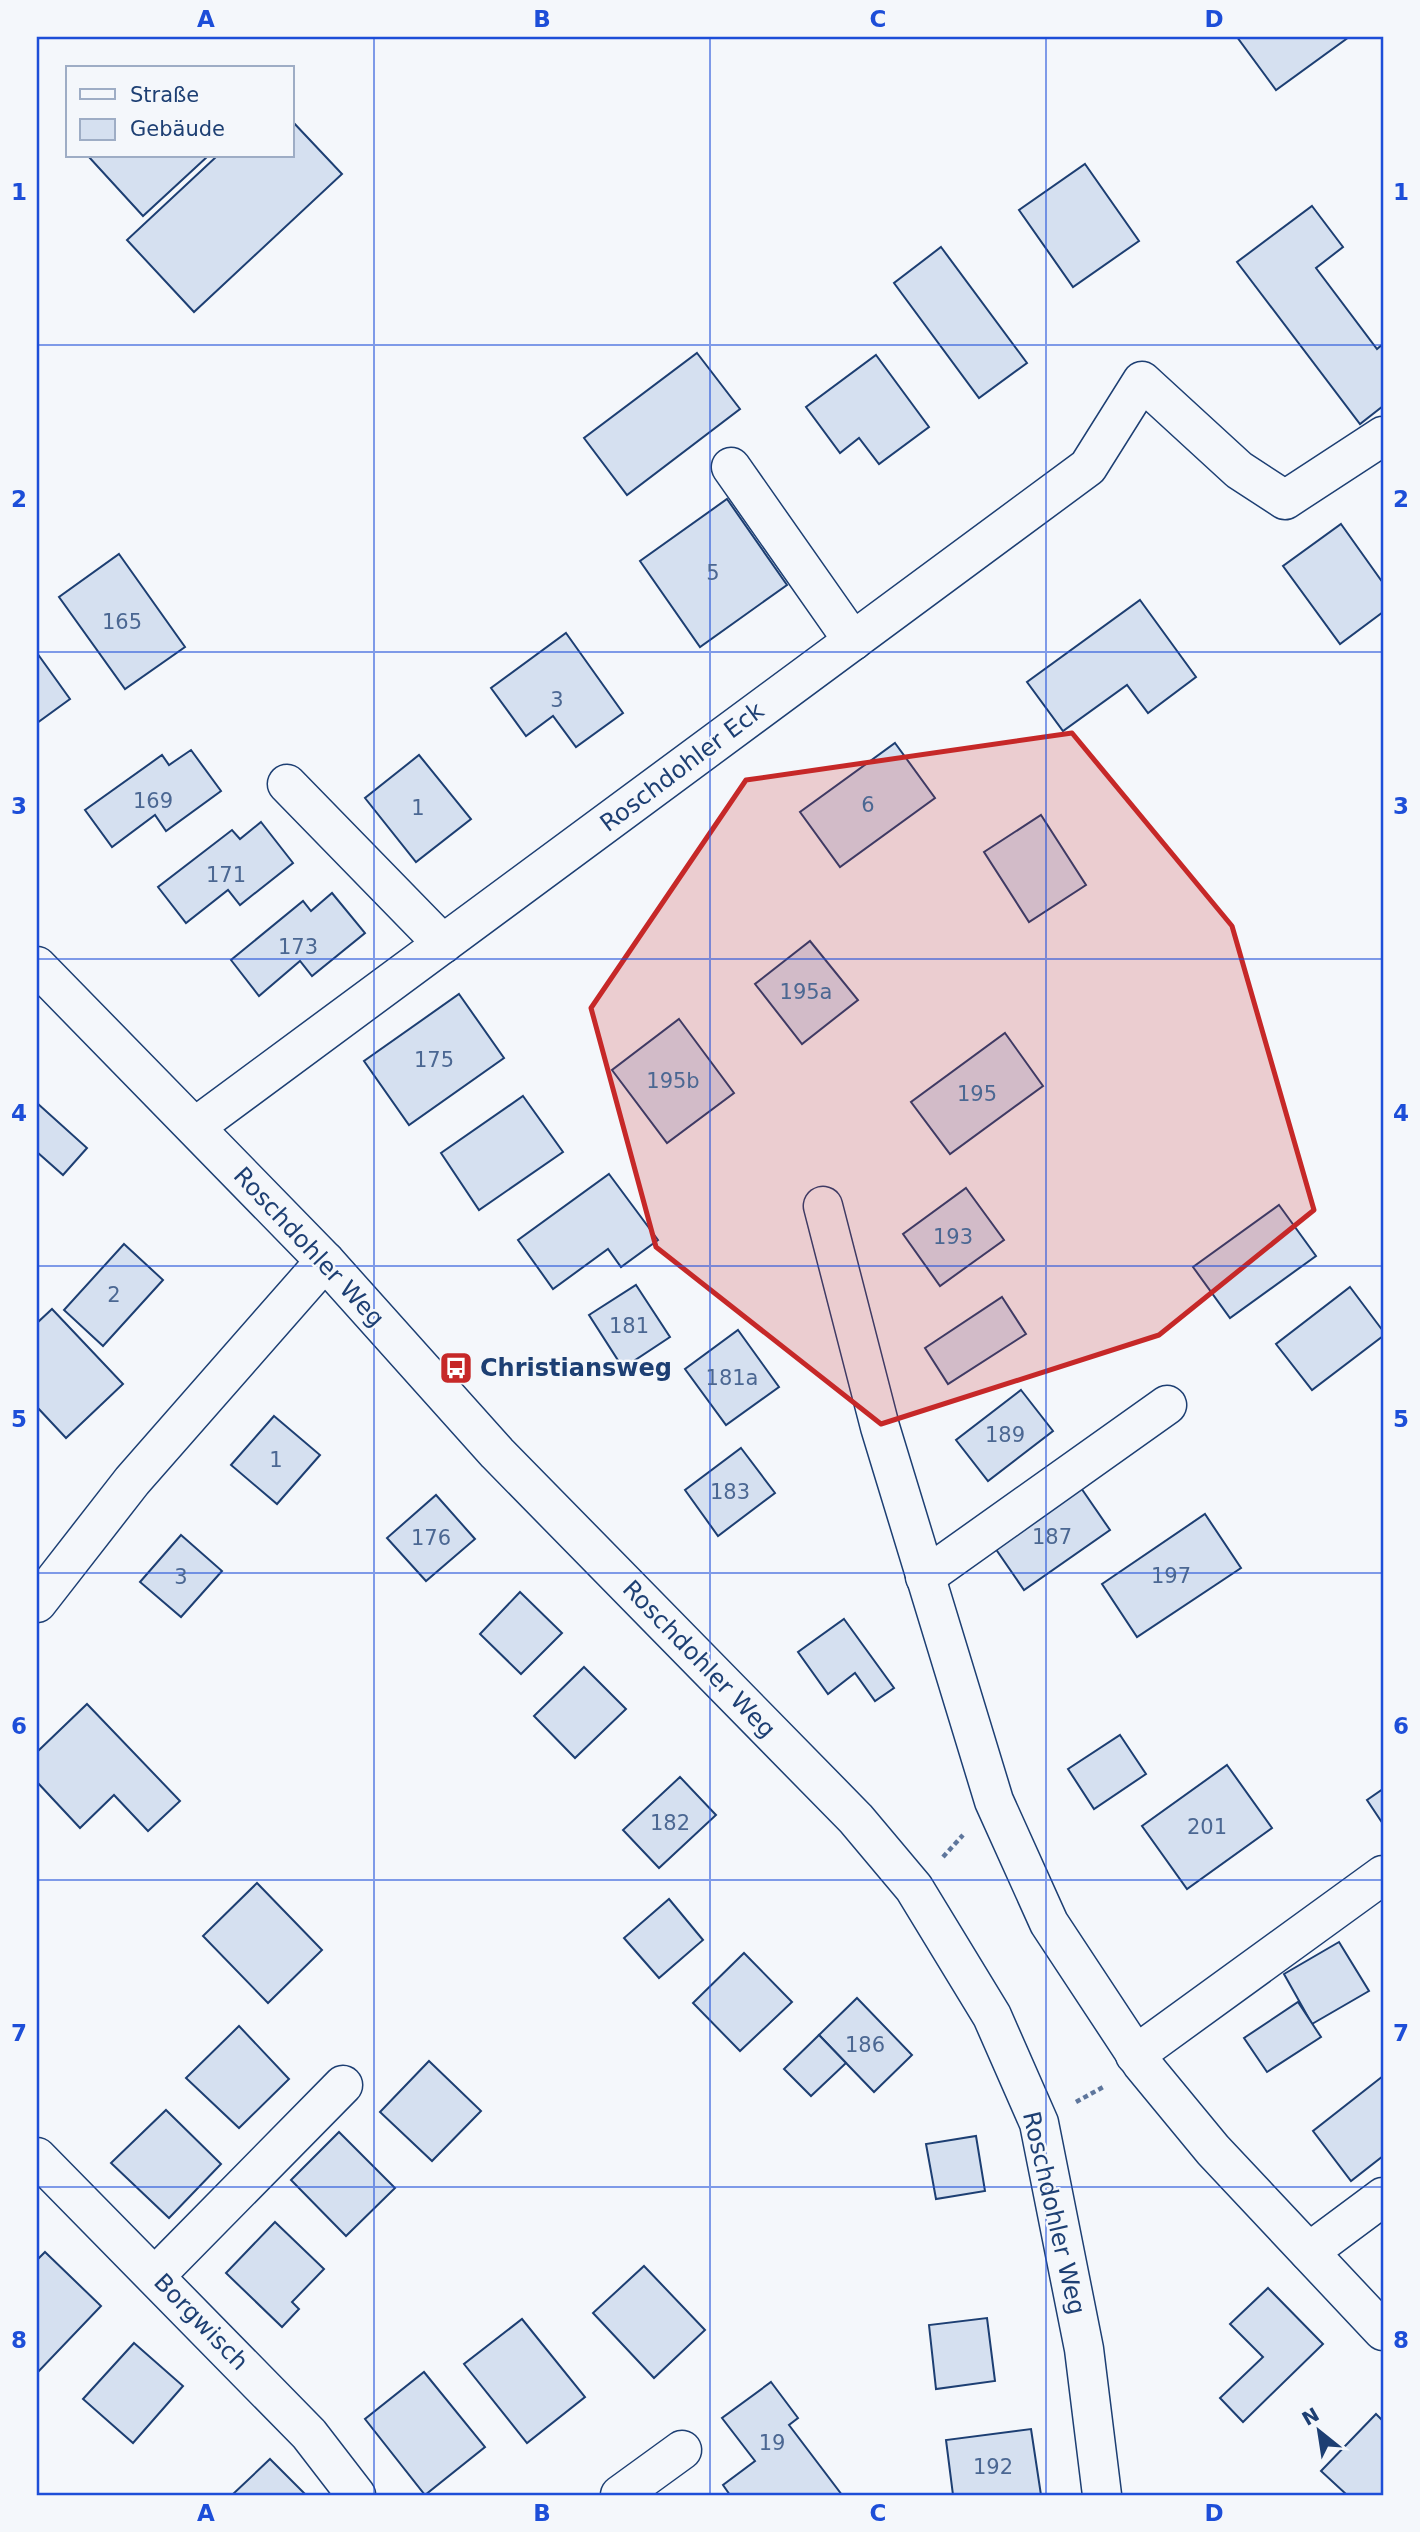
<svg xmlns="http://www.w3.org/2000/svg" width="1420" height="2532" font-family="'DejaVu Sans',sans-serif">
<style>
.building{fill:#d5e0f0;stroke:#1d3f73;stroke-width:2}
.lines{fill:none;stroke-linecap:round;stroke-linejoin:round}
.minor-casing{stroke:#1d3f73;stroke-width:41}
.path{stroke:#5e769c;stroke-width:4.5;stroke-dasharray:5 3.5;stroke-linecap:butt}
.minor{stroke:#f4f7fb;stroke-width:38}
.marked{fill:#c62828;fill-opacity:0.2;stroke:#c62828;stroke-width:5;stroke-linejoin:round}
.grid{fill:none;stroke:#1d4ed8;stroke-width:2;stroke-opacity:0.55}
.labels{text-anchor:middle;stroke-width:5;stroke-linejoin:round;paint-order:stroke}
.number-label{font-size:21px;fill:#4b6792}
.street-label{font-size:24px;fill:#1d3f73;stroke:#f4f7fb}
.poi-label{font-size:24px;font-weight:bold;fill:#1d3f73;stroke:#f4f7fb;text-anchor:start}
.neatline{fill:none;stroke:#1d4ed8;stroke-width:2.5}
.grid-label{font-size:23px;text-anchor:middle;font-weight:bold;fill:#1d4ed8}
</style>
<rect width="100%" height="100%" fill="#f4f7fb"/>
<g class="building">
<polygon points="1237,37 1349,37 1276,90"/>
<polygon points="292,121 342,174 194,312 127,240 217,156 292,156"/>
<polygon points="88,156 208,156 143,216"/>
<polygon points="1085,164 1139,241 1073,287 1019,210"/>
<polygon points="1312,206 1343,247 1316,268 1377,349 1383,344 1383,406 1360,424 1237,262"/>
<polygon points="941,247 1027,363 979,398 894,283"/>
<polygon points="697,353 740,409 627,495 584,438"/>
<polygon points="876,355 929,427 879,464 859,438 840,453 806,407"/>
<polygon points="727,499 787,585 700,647 640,561"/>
<polygon points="1341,524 1383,583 1383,612 1340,644 1283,566"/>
<polygon points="119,554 185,647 125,689 59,597"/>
<polygon points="1140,600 1196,677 1148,713 1127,685 1063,731 1027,682"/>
<polygon points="566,633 623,713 576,747 553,716 526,736 491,688"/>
<polygon points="37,653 70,699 37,723"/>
<polygon points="895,743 935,798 840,867 800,812"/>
<polygon points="191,750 221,791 166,831 155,815 112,847 85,810 162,755 169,765"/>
<polygon points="419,755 471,819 416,862 365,798"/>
<polygon points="1041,815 1086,885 1029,922 984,852"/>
<polygon points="261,822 293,863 240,905 228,890 186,923 158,887 232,830 240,839"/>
<polygon points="332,893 365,933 312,976 300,961 259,996 231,960 303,901 311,911"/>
<polygon points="810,941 858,1000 802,1044 755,984"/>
<polygon points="459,994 504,1058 409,1125 364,1061"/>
<polygon points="679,1019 734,1093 667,1143 612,1070"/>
<polygon points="1005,1033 1043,1086 950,1154 911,1102"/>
<polygon points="523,1096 563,1152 479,1210 441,1153"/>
<polygon points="37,1103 87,1148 63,1175 37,1152"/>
<polygon points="609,1174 658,1240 621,1267 608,1249 553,1289 518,1240"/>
<polygon points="966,1188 1004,1240 940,1286 903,1234"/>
<polygon points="1279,1205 1316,1256 1230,1318 1193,1267"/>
<polygon points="124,1244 163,1280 103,1346 64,1310"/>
<polygon points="636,1285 670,1337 623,1368 589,1315"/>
<polygon points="1350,1287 1383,1331 1383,1336 1312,1390 1276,1344"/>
<polygon points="1002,1297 1026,1334 948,1384 925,1348"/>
<polygon points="52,1309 123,1384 66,1438 37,1407 37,1323"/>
<polygon points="738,1330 779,1387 726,1425 685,1369"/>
<polygon points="1021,1390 1053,1431 988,1481 956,1440"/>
<polygon points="274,1416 320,1455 277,1504 231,1465"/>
<polygon points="741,1448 775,1493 718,1536 685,1490"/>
<polygon points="1079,1485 1110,1530 1024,1590 993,1545"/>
<polygon points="436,1495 475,1539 426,1581 387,1538"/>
<polygon points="1205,1514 1241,1568 1137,1637 1102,1584"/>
<polygon points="181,1535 222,1571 181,1617 140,1582"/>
<polygon points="520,1592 562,1633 521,1674 480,1634"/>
<polygon points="844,1619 894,1688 875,1701 855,1673 828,1694 798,1652"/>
<polygon points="584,1667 626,1709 575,1758 534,1716"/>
<polygon points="87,1704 180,1801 148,1831 114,1795 80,1828 37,1782 37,1752"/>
<polygon points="1120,1735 1146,1774 1094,1809 1068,1769"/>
<polygon points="1227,1765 1272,1828 1187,1889 1142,1826"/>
<polygon points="680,1777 716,1815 659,1868 623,1830"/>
<polygon points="1383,1789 1383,1824 1367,1800"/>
<polygon points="257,1883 322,1950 268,2003 203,1936"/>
<polygon points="669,1899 703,1940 659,1978 624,1938"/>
<polygon points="1339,1942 1369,1991 1312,2024 1284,1974"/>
<polygon points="744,1953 792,2002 740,2051 693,2003"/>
<polygon points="857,1998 912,2055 874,2092 819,2035"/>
<polygon points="1298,2002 1321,2037 1267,2072 1244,2038"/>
<polygon points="239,2026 289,2079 239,2128 186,2078"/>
<polygon points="819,2035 846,2063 811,2096 784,2069"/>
<polygon points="429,2061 481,2111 432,2161 380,2112"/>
<polygon points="1383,2076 1383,2156 1351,2181 1313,2131"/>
<polygon points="166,2110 221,2164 169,2218 111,2163"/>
<polygon points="339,2132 395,2188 346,2236 291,2180"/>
<polygon points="976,2136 985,2191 936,2199 926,2144"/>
<polygon points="275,2222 324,2269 292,2302 299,2309 282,2327 226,2273"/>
<polygon points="45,2252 101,2306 37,2373 37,2260"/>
<polygon points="644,2266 705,2330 654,2378 593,2313"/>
<polygon points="1268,2288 1323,2344 1243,2422 1220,2398 1263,2357 1230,2324"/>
<polygon points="987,2318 995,2381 936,2389 929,2325"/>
<polygon points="522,2319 585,2397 527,2443 464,2364"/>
<polygon points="134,2343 183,2386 133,2443 83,2399"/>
<polygon points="424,2372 485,2447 425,2495 365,2419"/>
<polygon points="771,2382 798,2418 789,2425 842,2495 730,2495 723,2485 755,2461 722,2418"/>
<polygon points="1376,2414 1383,2421 1383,2495 1347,2495 1321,2471"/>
<polygon points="1031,2429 1041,2495 953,2495 946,2440"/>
<polygon points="270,2459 306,2495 232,2495"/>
</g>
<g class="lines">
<defs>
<g id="minor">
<polyline points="731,467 853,641"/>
<polyline points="287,784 443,944"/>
<polyline points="37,966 325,1261 497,1453 856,1819 914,1888 992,2016 1039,2123 1084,2349 1102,2495"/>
<polyline points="195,1127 1088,467 1142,381 1239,470 1285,500 1383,436"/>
<polyline points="823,1206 880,1427 994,1801 1049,1923 1142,2064 1213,2150 1383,2331"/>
<polyline points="925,1577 1167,1405"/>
<polyline points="37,1603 132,1481 325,1261"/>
<polyline points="1135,2055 1383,1875"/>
<polyline points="37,2157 309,2434 356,2495"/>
<polyline points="1309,2252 1383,2197"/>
<polyline points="156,2275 343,2085"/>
<polyline points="620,2495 682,2450"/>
</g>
</defs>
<use href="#minor" class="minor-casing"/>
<g class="path">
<polyline points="943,1857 963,1835"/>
<polyline points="1076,2102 1105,2086"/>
</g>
<use href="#minor" class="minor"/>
</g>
<path class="marked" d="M1072,733l160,193 82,284 -155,125 -278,89 -225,-177 -65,-239 155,-228z"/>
<path class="grid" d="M374,37v2458M710,37v2458M1046,37v2458M37,345h1346M37,652h1346M37,959h1346M37,1266h1346M37,1573h1346M37,1880h1346M37,2187h1346"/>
<defs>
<symbol id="bus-square" viewBox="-11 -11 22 22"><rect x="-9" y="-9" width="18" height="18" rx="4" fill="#c62828" stroke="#f4f7fb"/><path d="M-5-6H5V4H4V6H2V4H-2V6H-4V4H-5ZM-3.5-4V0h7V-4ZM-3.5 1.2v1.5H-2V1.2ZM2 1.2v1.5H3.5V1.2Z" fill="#fff"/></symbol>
</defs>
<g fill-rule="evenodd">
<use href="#bus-square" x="437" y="1349" width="38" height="38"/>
</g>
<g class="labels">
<g class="number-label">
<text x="713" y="580">5</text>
<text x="122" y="629">165</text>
<text x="557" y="707">3</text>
<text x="153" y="808">169</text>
<text x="868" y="812">6</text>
<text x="418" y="815">1</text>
<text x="226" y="882">171</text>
<text x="298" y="954">173</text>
<text x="806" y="999">195a</text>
<text x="434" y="1067">175</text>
<text x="673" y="1088">195b</text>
<text x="977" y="1101">195</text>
<text x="953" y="1244">193</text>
<text x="114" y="1302">2</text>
<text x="629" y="1333">181</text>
<text x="732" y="1385">181a</text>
<text x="1005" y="1442">189</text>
<text x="276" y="1467">1</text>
<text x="730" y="1499">183</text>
<text x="1052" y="1544">187</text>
<text x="431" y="1545">176</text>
<text x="1171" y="1583">197</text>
<text x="181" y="1584">3</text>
<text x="670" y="1830">182</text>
<text x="1207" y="1834">201</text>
<text x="865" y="2052">186</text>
<text x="772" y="2450">19</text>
<text x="993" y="2474">192</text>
</g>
<g class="street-label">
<text transform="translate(682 767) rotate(-37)" y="8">Roschdohler Eck</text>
<text transform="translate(309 1247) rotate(47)" y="8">Roschdohler Weg</text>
<text transform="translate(699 1659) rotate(46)" y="8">Roschdohler Weg</text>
<text transform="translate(1054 2213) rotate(77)" y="8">Roschdohler Weg</text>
<text transform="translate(201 2322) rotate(46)" y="8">Borgwisch</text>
</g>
<g class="poi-label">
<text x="480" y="1376">Christiansweg</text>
</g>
</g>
<rect width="1420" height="2532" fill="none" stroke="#f4f7fb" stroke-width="77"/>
<rect x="66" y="66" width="228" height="91" fill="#f4f7fb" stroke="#9eadc5" stroke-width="2"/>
<rect x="80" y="89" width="35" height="10" fill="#f4f7fb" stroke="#9eadc5" stroke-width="2"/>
<text x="130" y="102" font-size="21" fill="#1d3f73">Straße</text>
<rect x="80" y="119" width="35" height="21" fill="#d5e0f0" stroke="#9eadc5" stroke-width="2"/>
<text x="130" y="136" font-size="21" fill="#1d3f73">Gebäude</text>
<g transform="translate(1319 2431) rotate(330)" stroke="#f4f7fb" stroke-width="5" paint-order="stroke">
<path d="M0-5L12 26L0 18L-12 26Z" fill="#1d3f73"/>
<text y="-10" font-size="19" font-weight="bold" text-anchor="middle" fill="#1d3f73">N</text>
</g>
<rect x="38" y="38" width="1344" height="2456" class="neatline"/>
<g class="grid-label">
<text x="206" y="27">A</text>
<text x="542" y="27">B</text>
<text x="878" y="27">C</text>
<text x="1214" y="27">D</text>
<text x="19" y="200">1</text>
<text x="1401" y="200">1</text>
<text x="19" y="507">2</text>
<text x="1401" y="507">2</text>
<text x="19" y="814">3</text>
<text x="1401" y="814">3</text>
<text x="19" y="1121">4</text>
<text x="1401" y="1121">4</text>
<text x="19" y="1427">5</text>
<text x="1401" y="1427">5</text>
<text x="19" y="1734">6</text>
<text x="1401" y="1734">6</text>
<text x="19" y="2041">7</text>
<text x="1401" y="2041">7</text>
<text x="19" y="2348">8</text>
<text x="1401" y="2348">8</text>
<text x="206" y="2521">A</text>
<text x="542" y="2521">B</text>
<text x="878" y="2521">C</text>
<text x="1214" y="2521">D</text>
</g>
</svg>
